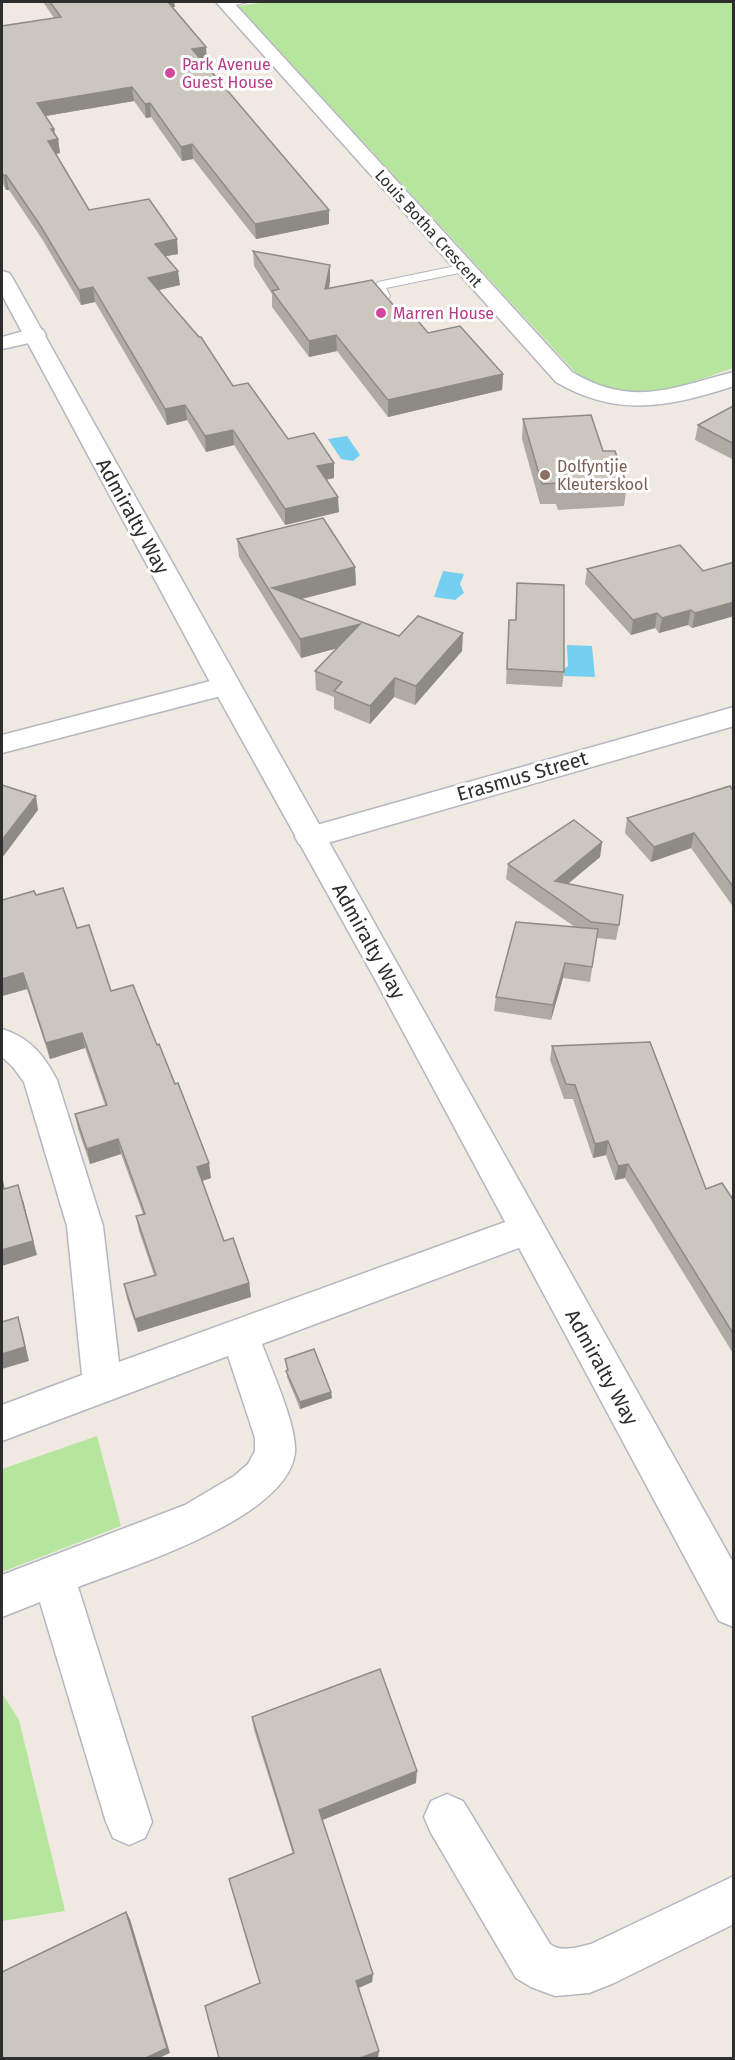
<svg xmlns="http://www.w3.org/2000/svg" width="735" height="2060" font-family="'Fira Sans',sans-serif">
<style>
.green{fill:#b6e59e}
.water{fill:#75cff0}
.lines{fill:none;stroke-linecap:round;stroke-linejoin:round}
.service-casing{stroke:#b4b7c1;stroke-width:2}
.minor-casing{stroke:#b4b7c1;stroke-width:3}
.secondary-casing{stroke:#b4b7c1;stroke-width:3}
.service{fill:#fff;fill-rule:evenodd}
.minor{fill:#fff;fill-rule:evenodd}
.secondary{fill:#fff;fill-rule:evenodd}
.wall{fill:#afaba4}
.shaded-wall{fill:#8e8b86}
.building{fill:#cbc7bf;stroke:#8e8b86;stroke-width:1.5}
.hotel-dot{fill:#d1479c;stroke:#fff;stroke-width:2}
.education-dot{fill:#8d6e63;stroke:#fff;stroke-width:2}
.labels{text-anchor:middle;stroke-width:6;stroke-linejoin:round;paint-order:stroke}
.far-hotel-label{font-size:16px;fill:#b23c85;stroke:#fff;text-anchor:start}
.far-street-label{font-size:16px;fill:#2e2e2e;stroke:#fff}
.far-education-label{font-size:16px;fill:#785e54;stroke:#fff;text-anchor:start}
.street-label{font-size:20px;fill:#2e2e2e;stroke:#fff}
</style>
<rect width="100%" height="100%" fill="#efe9e1"/>
<g class="green">
<path d="M268,2h465v366c-39,13 -90,37 -132,19 -8,-4 -17,-10 -25,-14l-338,-367z"/>
<polygon points="97,1436 121,1526 2,1572 2,1469"/>
<polygon points="2,1693 19,1720 65,1911 2,1921"/>
</g>
<g class="water">
<polygon points="347,436 360,455 353,461 341,459 328,439"/>
<polygon points="443,571 464,574 460,584 464,593 455,600 434,597"/>
<polygon points="567,645 592,646 595,677 564,676 564,669 568,666"/>
</g>
<g class="lines">
<defs>
<g id="service">
<polygon points="223,2 248,2 226,7 223,6"/>
<polygon points="465,264 471,268 469,271 386,288 390,296 388,299 380,299 373,288 378,282"/>
</g>
<g id="minor">
<path d="M216,2h17l339,370c61,36 99,16 162,0v14c-65,21 -117,32 -178,-4z"/>
<polygon points="35,328 43,330 46,335 43,340 2,349 2,337"/>
<polygon points="226,677 236,680 240,686 236,692 2,753 2,735"/>
<polygon points="734,707 734,726 310,848 299,844 295,837 299,830"/>
<path d="M2,1029c28,9 41,25 55,51l46,146 16,136 408,-148 13,4 5,11 -5,11 -278,104c10,27 35,82 33,108 -6,66 -163,114 -217,135l74,235 -7,16 -16,7 -16,-7 -7,-16 -66,-220 -38,15v-42l183,-70 49,-29 14,-12 7,-13v-13l-27,-82 -226,85v-36l80,-30 -15,-149 -43,-144 -11,-15 -11,-10z"/>
<path d="M447,1794l16,7 87,143c11,9 28,3 41,0l143,-68v48l-120,59 -25,10 -34,3 -24,-9 -15,-9 -85,-145 -7,-16 7,-16z"/>
</g>
<polygon id="secondary" points="2,271 9,273 12,277 734,1564 734,1627 719,1621 376,981 212,686 2,295"/>
</defs>
<use href="#service" class="service-casing"/>
<use href="#minor" class="minor-casing"/>
<use href="#secondary" class="secondary-casing"/>
<use href="#service" class="service"/>
<use href="#minor" class="minor"/>
<use href="#secondary" class="secondary"/>
</g>
<g class="wall">
<polygon points="43,2 174,2 175,7 172,7 207,60 202,61 329,224 256,239 193,159 182,161 151,117 146,118 134,101 46,116 58,139 60,153 56,154 89,210 178,254 166,256 180,285 159,290 233,386 288,439 334,463 334,478 326,480 339,512 285,525 234,445 206,452 187,420 167,425 95,302 81,305 42,239 9,190 6,190 2,182 2,26 54,18"/>
<polygon points="253,251 330,265 330,281 329,289 400,313 428,333 503,374 502,390 388,417 337,351 309,357 272,307 272,294 254,266"/>
<polygon points="734,406 734,460 695,440 698,425"/>
<polygon points="523,419 603,451 627,485 624,506 558,510 556,504 540,504 522,439"/>
<polygon points="237,539 355,567 356,585 301,599 399,636 462,651 415,705 394,697 370,724 334,709 334,697 316,690 315,671 337,648 301,658 239,557"/>
<polygon points="734,562 734,616 692,628 688,625 659,633 655,628 631,635 585,584 587,569 703,571"/>
<polygon points="517,583 564,672 562,687 506,684 509,620 515,620"/>
<polygon points="734,789 734,908 691,848 651,862 625,833 627,818"/>
<polygon points="602,842 600,857 568,884 619,925 616,940 597,938 590,982 563,978 551,1020 494,1011 496,997 575,927 506,879 508,864"/>
<polygon points="36,895 77,928 111,991 211,1178 202,1181 224,1241 249,1283 251,1297 138,1332 127,1299 124,1284 154,1275 139,1231 136,1216 143,1214 121,1154 90,1164 78,1129 75,1114 105,1105 85,1048 50,1059 27,989 2,996"/>
<polygon points="552,1046 706,1189 734,1201 734,1355 625,1178 615,1180 606,1155 593,1158 573,1099 564,1099 550,1060"/>
<polygon points="285,1359 331,1392 332,1398 300,1409 287,1377 287,1370"/>
<polygon points="252,1717 416,1783 322,1820 373,1974 372,1982 359,1988 378,2058 260,1983 293,1854 254,1730"/>
</g>
<g class="shaded-wall">
<polygon points="163,2 174,2 175,7 164,8"/>
<polygon points="206,47 207,60 193,62 192,49"/>
<polygon points="132,87 134,101 39,117 37,103"/>
<polygon points="150,103 151,117 146,118 145,104"/>
<polygon points="51,129 54,129 56,139 58,139 60,153 50,155 48,141"/>
<polygon points="192,144 193,159 182,161 181,147"/>
<polygon points="6,175 9,190 6,190 4,176"/>
<polygon points="329,210 329,224 256,239 255,224"/>
<polygon points="177,239 178,254 156,258 155,244"/>
<polygon points="330,265 330,281 325,305 325,289"/>
<polygon points="178,271 180,285 150,292 148,278"/>
<polygon points="93,287 95,302 81,305 79,290"/>
<polygon points="336,335 337,351 309,357 309,341"/>
<polygon points="503,374 502,390 388,417 388,400"/>
<polygon points="185,405 187,420 167,425 165,409"/>
<polygon points="233,430 234,445 206,452 205,436"/>
<polygon points="334,463 334,478 318,481 317,466"/>
<polygon points="338,497 339,512 285,525 285,509"/>
<polygon points="355,567 356,585 278,605 272,588"/>
<polygon points="734,602 734,616 692,628 695,613"/>
<polygon points="691,610 688,625 659,633 662,618"/>
<polygon points="657,613 655,628 631,635 633,620"/>
<polygon points="360,624 360,642 301,658 300,639"/>
<polygon points="463,633 462,651 415,705 416,686"/>
<polygon points="395,678 394,697 370,724 370,706"/>
<polygon points="36,796 38,810 2,858 2,840"/>
<polygon points="694,833 691,848 651,862 654,847"/>
<polygon points="602,842 600,857 553,896 555,881"/>
<polygon points="565,963 563,978 551,1020 553,1005"/>
<polygon points="23,973 27,989 2,996 2,979"/>
<polygon points="82,1033 85,1048 50,1059 46,1043"/>
<polygon points="118,1139 121,1154 90,1164 87,1149"/>
<polygon points="608,1141 606,1155 593,1158 595,1144"/>
<polygon points="209,1163 211,1178 199,1182 197,1167"/>
<polygon points="628,1164 625,1178 615,1180 618,1166"/>
<polygon points="23,1200 37,1255 2,1266 2,1250"/>
<polygon points="249,1283 251,1297 138,1332 135,1319"/>
<polygon points="18,1317 22,1331 29,1361 2,1369 2,1354"/>
<polygon points="331,1392 332,1398 300,1409 300,1402"/>
<polygon points="417,1771 416,1783 320,1821 319,1810"/>
<polygon points="126,1912 130,1919 170,2053 159,2058 146,2058"/>
<polygon points="373,1974 372,1982 356,1989 356,1981"/>
<polygon points="379,2051 378,2058 360,2058"/>
</g>
<g class="building">
<polygon points="50,2 168,2 206,47 192,49 329,210 255,224 192,144 181,147 150,103 145,104 132,87 37,103 54,129 51,129 58,139 48,141 89,210 149,199 177,239 155,244 178,271 148,278 199,337 201,337 233,386 248,383 288,439 314,433 334,463 317,466 338,497 285,509 233,430 205,436 185,405 165,409 93,287 79,290 40,225 6,175 4,176 2,172 2,26 61,17"/>
<polygon points="253,251 330,265 325,289 372,280 400,313 410,311 428,333 460,326 503,374 388,400 336,335 309,341 272,291 279,289"/>
<polygon points="733,406 734,444 698,425"/>
<polygon points="591,415 603,451 615,451 627,485 560,489 558,483 542,484 523,419"/>
<polygon points="323,518 355,567 272,588 399,636 418,616 463,633 416,686 395,678 370,706 334,691 342,682 315,671 360,624 300,639 237,539"/>
<polygon points="680,545 703,571 734,562 734,602 695,613 691,610 662,618 657,613 633,620 587,569"/>
<polygon points="517,583 564,585 564,672 507,669 509,620 516,620"/>
<polygon points="2,785 36,796 2,840"/>
<polygon points="730,786 732,789 734,789 734,888 694,833 654,847 627,818"/>
<polygon points="574,820 602,842 555,881 623,895 619,925 591,922 508,864"/>
<polygon points="63,888 77,928 89,925 111,991 133,985 157,1045 159,1044 175,1084 178,1083 209,1163 197,1167 224,1241 233,1238 249,1283 135,1319 124,1284 156,1275 136,1216 145,1214 118,1139 87,1149 75,1114 107,1105 82,1033 46,1043 23,973 2,979 2,900 34,891 36,895"/>
<polygon points="516,922 598,929 592,967 565,963 553,1005 496,997"/>
<polygon points="650,1042 706,1189 722,1183 734,1201 734,1335 628,1164 618,1166 608,1141 595,1144 575,1085 566,1084 552,1046"/>
<polygon points="2,1179 4,1189 18,1185 33,1241 2,1250"/>
<polygon points="18,1317 25,1347 2,1354 2,1322"/>
<polygon points="314,1349 331,1392 300,1402 286,1371 288,1370 285,1359"/>
<polygon points="380,1669 417,1771 319,1810 373,1974 356,1981 379,2051 360,2058 219,2058 205,2006 260,1983 229,1879 294,1853 252,1717"/>
<polygon points="126,1912 167,2048 146,2058 2,2058 2,1972"/>
</g>
<g class="hotel-dot">
<circle cx="170" cy="73" r="6"/>
<circle cx="381" cy="313" r="6"/>
</g>
<circle class="education-dot" cx="545" cy="475" r="6"/>
<g class="labels">
<g class="far-hotel-label">
<text x="182" y="70">Park Avenue<tspan x="182" dy="18">Guest House</tspan></text>
<text x="393" y="319">Marren House</text>
</g>
<g class="far-street-label">
<text transform="translate(429 228) rotate(48)" y="6">Louis Botha Crescent</text>
</g>
<g class="far-education-label">
<text x="557" y="472">Dolfyntjie<tspan x="557" dy="18">Kleuterskool</tspan></text>
</g>
<g class="street-label">
<text transform="translate(133 516) rotate(61)" y="7">Admiralty Way</text>
<text transform="translate(522 776) rotate(-16)" y="7">Erasmus Street</text>
<text transform="translate(369 941) rotate(61)" y="7">Admiralty Way</text>
<text transform="translate(602 1367) rotate(61)" y="7">Admiralty Way</text>
</g>
</g>
<rect width="735" height="2060" fill="none" stroke="#2e2e2e" stroke-width="6"/>
</svg>
